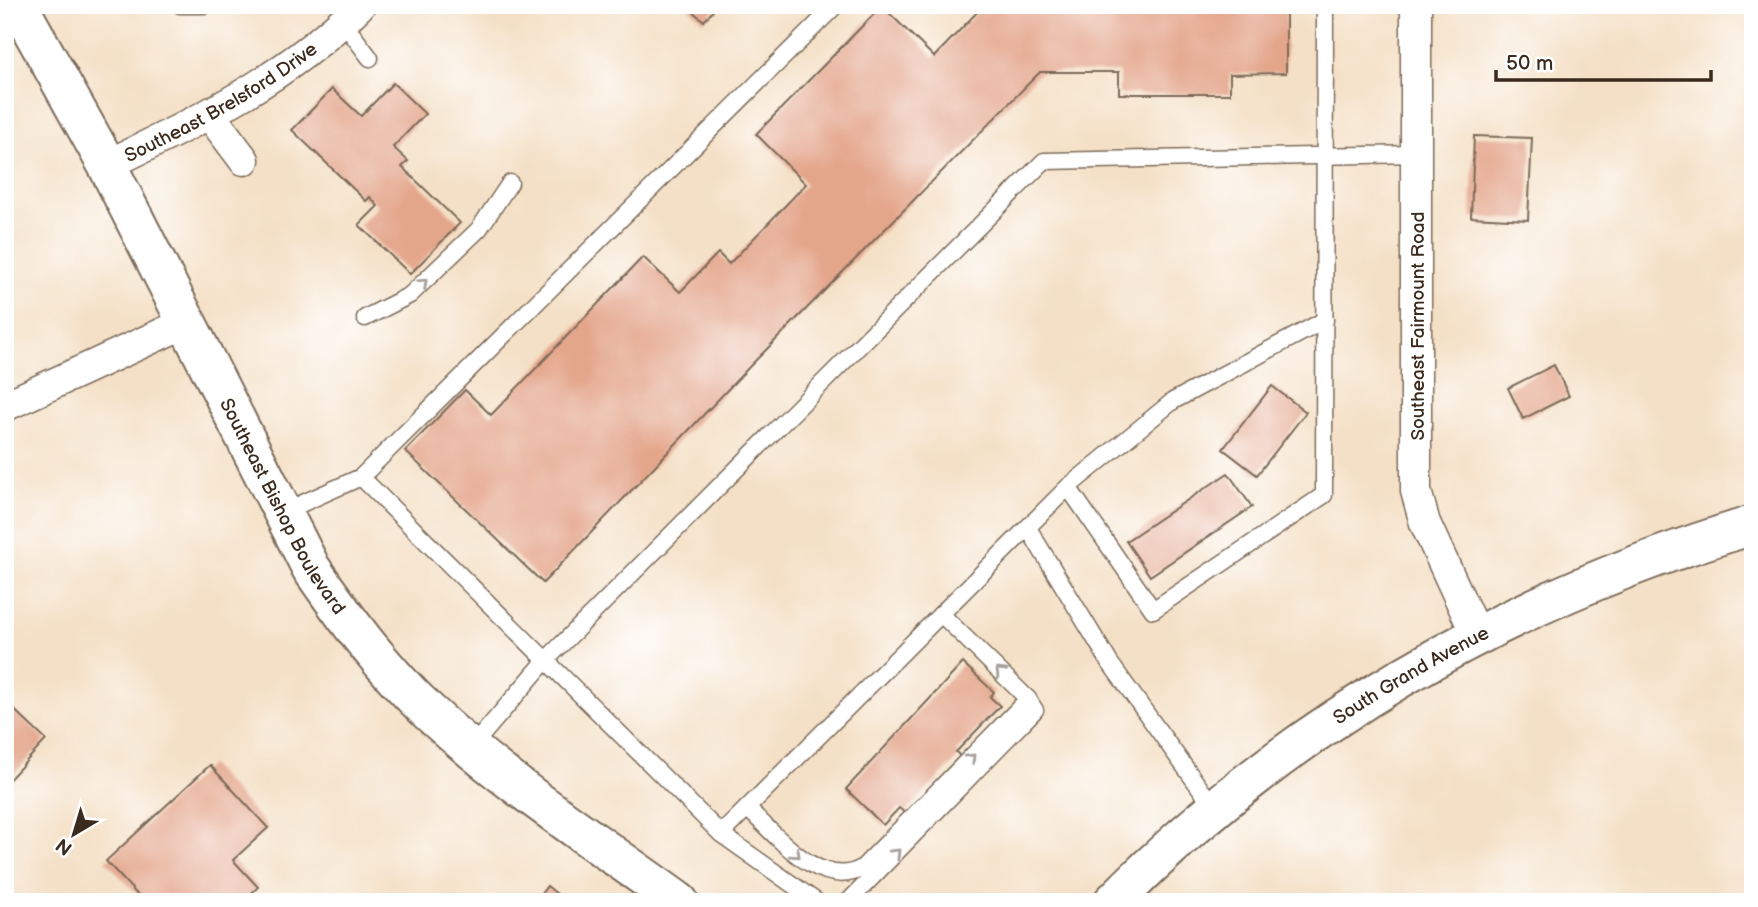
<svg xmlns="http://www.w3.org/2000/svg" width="1758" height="907" font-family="'Balsamiq Sans',sans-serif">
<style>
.building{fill:#e4a68b}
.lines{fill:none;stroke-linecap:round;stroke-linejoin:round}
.lane-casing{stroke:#7c6a59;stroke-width:19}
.street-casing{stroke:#7c6a59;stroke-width:33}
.secondary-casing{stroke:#7c6a59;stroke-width:42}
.primary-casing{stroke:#7c6a59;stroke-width:42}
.lane{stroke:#fff;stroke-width:16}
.street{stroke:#fff;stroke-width:30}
.secondary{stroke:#fff;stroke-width:38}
.primary{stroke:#fff;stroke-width:38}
.oneway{stroke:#a79f9a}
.labels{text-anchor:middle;stroke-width:5;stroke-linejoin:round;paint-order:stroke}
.street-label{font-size:19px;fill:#3b2a1e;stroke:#fff}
</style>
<rect width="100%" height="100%" fill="#fff"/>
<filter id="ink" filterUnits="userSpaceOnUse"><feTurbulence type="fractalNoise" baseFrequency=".0143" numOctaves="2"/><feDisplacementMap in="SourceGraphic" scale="14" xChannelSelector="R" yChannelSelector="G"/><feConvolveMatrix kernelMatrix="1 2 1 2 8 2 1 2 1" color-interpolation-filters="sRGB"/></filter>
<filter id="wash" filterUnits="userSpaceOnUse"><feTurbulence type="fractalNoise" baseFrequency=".00686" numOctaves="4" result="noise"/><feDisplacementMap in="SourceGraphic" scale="28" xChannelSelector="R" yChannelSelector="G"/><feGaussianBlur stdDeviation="1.57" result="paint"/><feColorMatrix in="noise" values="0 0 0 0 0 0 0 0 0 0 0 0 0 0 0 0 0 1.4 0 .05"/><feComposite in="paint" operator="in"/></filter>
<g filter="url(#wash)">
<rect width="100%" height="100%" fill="#f4e0c6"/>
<g id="blocks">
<g class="building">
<polygon points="685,5 718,5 704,21"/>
<polygon points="984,5 1286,5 1286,73 1230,74 1230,94 1119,94 1119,72 1040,72 753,363 543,583 405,451 465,390 491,415 643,257 680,292 718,253 729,264 806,184 756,134 882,6 934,57"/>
<polygon points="393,83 425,114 393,147 408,161 402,167 460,223 410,274 359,225 378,206 370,197 366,201 292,130 332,89 361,116"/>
<polygon points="1474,136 1532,138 1528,220 1471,217"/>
<polygon points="1554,365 1569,396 1523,419 1508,388"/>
<polygon points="1272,386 1306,412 1257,475 1223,449"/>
<polygon points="1228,473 1252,507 1150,576 1126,541"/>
<polygon points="963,663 994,692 990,697 1000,706 956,752 960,756 905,813 899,808 883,825 846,789"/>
<polygon points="5,701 46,740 5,784"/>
<polygon points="210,765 268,828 233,860 258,887 242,902 144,902 106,861"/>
<polygon points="547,886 567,902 535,902"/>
</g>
</g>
</g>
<g filter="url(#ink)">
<use href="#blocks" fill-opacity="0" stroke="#7c6a59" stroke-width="2"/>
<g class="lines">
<defs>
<g id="lane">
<polyline points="180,5 205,5"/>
<polyline points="343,22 370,58"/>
<polyline points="365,318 410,295 479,229 510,183"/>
<polyline points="361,477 836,5"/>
<polyline points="1068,487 1153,610 1324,495 1325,5"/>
<polyline points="283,512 361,477 721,834 1068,487 1173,401 1325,320"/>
<polyline points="1028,528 1110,663 1215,809"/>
<polyline points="470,749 547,659 1044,161 1417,154"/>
<path d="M747,808c27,25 74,84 115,60l166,-169"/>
<polyline points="721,834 817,902"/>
<polyline points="848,902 1035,710 1028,699 941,614"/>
</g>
<g id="street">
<polyline points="1416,5 1416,491 1425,523 1476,634"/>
<polyline points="210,115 244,160"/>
<path id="s1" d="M107,165c92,-44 180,-87 253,-160"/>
<polyline points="5,406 185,323"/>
</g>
<g id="secondary">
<path id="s2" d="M18,5l89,160 204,403c35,51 72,101 118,144 76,71 166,129 250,190"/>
</g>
<g id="primary">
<path id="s3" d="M1113,902c180,-182 396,-303 640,-377"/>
</g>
</defs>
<use href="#lane" class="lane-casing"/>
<use href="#street" class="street-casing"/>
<use href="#secondary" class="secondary-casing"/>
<use href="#primary" class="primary-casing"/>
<use href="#lane" class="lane"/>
<use href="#street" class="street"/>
<use href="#secondary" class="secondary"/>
<use href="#primary" class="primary"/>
</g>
<defs><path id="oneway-chevron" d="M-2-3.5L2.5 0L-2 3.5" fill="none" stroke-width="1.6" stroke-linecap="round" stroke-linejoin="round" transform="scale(1.75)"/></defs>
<g class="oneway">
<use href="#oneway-chevron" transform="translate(423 283) rotate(-44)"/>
<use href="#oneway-chevron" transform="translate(1000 672) rotate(-135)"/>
<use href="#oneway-chevron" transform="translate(971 758) rotate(-45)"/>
<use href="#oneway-chevron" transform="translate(896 853) rotate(-45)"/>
<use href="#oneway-chevron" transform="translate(796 854) rotate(42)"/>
</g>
</g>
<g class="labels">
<g class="street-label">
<text dy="7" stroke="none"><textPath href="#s1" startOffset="130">Southeast Brelsford Drive</textPath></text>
<text transform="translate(1417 326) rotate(-90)" y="7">Southeast Fairmount Road</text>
<text dy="7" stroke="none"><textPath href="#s2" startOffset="567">Southeast Bishop Boulevard</textPath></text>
<text dy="7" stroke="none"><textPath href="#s3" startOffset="376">South Grand Avenue</textPath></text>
</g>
</g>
<rect width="1758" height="907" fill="none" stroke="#fff" stroke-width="28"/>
<g transform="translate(74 834) rotate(218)" stroke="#ffffff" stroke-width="5" paint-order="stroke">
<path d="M0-5L12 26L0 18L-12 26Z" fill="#3b2a1e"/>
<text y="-10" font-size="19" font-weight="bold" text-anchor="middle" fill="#3b2a1e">N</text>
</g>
<path d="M1496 70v10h215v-10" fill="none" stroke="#3b2a1e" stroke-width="3.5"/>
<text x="1506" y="70" font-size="21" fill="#3b2a1e" stroke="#ffffff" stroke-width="5" paint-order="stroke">50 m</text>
</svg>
